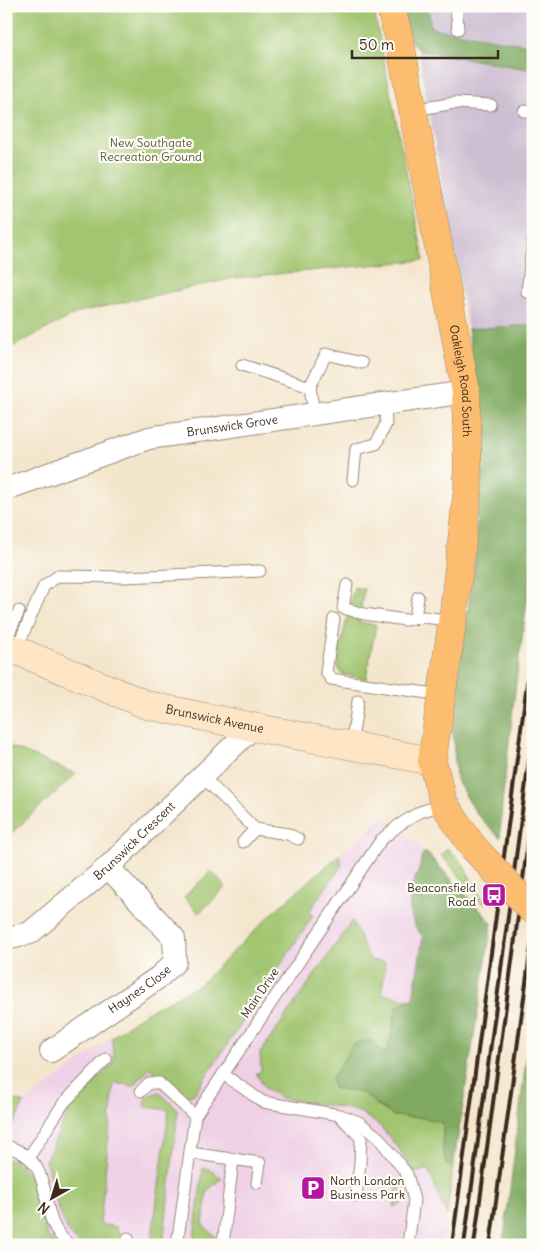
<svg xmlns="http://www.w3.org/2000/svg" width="539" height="1251" font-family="Delius,sans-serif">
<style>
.built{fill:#efd0e6}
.industrial{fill:#cdbed2}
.green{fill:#a1c56f;stroke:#6e7846}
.forest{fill:#80aa62;stroke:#5e6a40}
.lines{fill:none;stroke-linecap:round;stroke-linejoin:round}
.lane-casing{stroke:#988876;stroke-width:13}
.street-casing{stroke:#988876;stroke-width:24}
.secondary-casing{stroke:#988876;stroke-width:29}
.primary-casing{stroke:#988876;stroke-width:29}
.lane{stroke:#fff;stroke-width:11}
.street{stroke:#fff;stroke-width:22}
.secondary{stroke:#fee5c5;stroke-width:28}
.primary{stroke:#fcbd6f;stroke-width:28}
.rail{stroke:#3b2a1e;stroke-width:4}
.primary-bridge-casing{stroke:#988876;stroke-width:29;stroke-linecap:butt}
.primary-bridge{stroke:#fcbd6f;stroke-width:28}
.labels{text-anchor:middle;stroke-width:4.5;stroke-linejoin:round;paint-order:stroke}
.park-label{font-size:12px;fill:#5a5836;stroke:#fdfcf7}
.street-label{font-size:12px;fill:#3b2a1e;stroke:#fdfcf7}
.poi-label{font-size:12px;fill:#3b2a1e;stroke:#fdfcf7;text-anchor:end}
</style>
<rect width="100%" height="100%" fill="#fdfcf7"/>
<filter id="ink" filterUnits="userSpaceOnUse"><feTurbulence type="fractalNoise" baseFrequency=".02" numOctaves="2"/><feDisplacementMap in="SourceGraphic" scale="10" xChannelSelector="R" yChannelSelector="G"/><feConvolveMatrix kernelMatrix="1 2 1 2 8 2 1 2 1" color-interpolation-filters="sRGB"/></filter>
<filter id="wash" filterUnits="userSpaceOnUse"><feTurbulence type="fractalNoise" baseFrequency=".0096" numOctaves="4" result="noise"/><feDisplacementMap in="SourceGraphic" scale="20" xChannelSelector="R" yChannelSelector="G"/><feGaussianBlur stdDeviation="1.12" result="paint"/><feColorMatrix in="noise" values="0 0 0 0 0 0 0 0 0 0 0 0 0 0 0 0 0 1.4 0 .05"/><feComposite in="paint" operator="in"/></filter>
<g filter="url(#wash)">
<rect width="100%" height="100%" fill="#f4e6cd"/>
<polygon class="built" points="383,817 417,843 492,923 454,1159 443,1245 6,1245 6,1097 24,1103 145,1013 201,983 278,908"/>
<g class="industrial">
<polygon points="428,6 533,6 533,46 431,28"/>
<polygon points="418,50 533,70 533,325 468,329"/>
</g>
<g class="green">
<polygon points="6,6 373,6 424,260 234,278 79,312 6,350"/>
<polygon points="354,587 364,589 359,622 376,625 366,679 342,674 338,668 338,657"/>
<polygon points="6,745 76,774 7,837 8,855 6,855"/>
<polygon points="448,848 463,864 484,904 441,855"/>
<path d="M339,855l3,10 -33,47 4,4 -118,177 -8,5 -6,-1 -31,-29 -16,18 -20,-3 -14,141 16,3 4,9 8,2v7h-46c-24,-13 -28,-60 -37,-84l27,-57 42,-41 -2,-26 33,-24 54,-28 82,-80z"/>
<polygon points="211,871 226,887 199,913 184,897"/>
<polygon points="352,921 370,960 385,962 382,994 413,1000 394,1016 391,1044 363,1093 377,1105 394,1116 425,1118 443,1123 443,1150 446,1164 453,1167 447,1216 428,1169 414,1173 400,1150 380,1126 360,1112 345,1108 280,1098 265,1088 256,1073 261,1072 260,1053"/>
<polygon points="159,1092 178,1110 163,1245 151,1245 169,1110 145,1107 146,1096"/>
<polygon points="6,1097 24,1103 14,1124 6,1122"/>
<polygon points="6,1158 19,1163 32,1180 47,1235 56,1245 6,1245"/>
<polygon points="203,1168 207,1168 222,1178 207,1191 203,1225 216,1237 215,1245 193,1245"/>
<polygon points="398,1179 403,1198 401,1204 394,1207"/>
</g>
<g class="forest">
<polygon points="396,6 428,6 431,28 533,46 533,70 418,50 404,34"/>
<polygon points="533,325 533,559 517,674 502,803 500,838 476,813 456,779 452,721 475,559 479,470 477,394 468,329"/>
<path d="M425,851l67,72 -39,244 -7,-3 -3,-14v-27l-18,-5 -31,-2 -17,-11 -14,-12 -30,-5 -2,-8 22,-36 18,-4 14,14c8,-15 7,-33 13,-49l15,-6 10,-63c-11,-8 -15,-29 -13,-43 2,-15 12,-21 11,-36z"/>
<polygon points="533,1010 533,1245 503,1245 532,1012"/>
</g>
</g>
<g filter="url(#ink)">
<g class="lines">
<defs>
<g id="lane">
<polyline points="456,6 458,29"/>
<polyline points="413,110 455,103 491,105"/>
<polyline points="524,111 533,112"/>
<polyline points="527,292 533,239"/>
<polyline points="242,365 310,387 326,354 362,363"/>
<polyline points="310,387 314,414"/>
<polyline points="353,480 356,449 376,444 386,424 385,404"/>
<polyline points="347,585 343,608 364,614 405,620 425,617 452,621"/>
<polyline points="415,618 418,597"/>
<polyline points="334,619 326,672 331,679 441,695"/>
<polyline points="6,640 19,611"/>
<polyline points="16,650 44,586 58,576 125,577 260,571"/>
<polyline points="351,746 358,701"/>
<polyline points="202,776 255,829"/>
<polyline points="243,842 255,829 288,834 298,839"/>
<polyline points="223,1074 263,1102 340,1115 359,1122 378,1137 407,1174 414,1200 408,1245"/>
<polyline points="141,1091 149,1083 159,1083 195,1116"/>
<polyline points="341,1117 361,1138 360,1163 356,1196"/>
<path d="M6,1146c57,16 25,71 64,99"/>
<polyline points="190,1153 260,1163 257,1183"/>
<polyline points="29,1157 63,1104 106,1059"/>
<polyline points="128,1245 128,1238"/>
<polyline points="177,1245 195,1116 381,840 399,825 420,812 444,804"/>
<polyline points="223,1245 233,1159"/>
</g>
<g id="street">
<path id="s1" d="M6,489l143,-51 317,-46"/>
<path id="s2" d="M6,939l24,-6 78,-66 145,-140"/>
<path id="s3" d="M51,1051l108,-74 16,-15 -1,-24 -66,-71"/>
</g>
<g id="secondary">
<path id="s4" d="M6,646l141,59 106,22 179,34"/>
</g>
<g id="primary">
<path id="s5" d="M390,6l9,31 67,355 2,95 -14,123 -22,151 12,43 29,43"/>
</g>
</defs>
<use href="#lane" class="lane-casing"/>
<use href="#street" class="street-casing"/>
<use href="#secondary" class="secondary-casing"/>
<use href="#primary" class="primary-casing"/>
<use href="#lane" class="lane"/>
<use href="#street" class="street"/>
<use href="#secondary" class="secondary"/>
<use href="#primary" class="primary"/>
<g class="rail">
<polyline points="452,1245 533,639"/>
<polyline points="464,1245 533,730"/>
<polyline points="474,1245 533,804"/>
<polyline points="490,1245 533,932"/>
</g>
<defs>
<polyline id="primary-bridge" points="473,847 533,911"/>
</defs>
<use href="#primary-bridge" class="primary-bridge-casing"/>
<use href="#primary-bridge" class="primary-bridge"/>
</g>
</g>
<defs>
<symbol id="bus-square" viewBox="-11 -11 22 22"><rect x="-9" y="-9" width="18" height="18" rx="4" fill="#b5179e" stroke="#fdfcf7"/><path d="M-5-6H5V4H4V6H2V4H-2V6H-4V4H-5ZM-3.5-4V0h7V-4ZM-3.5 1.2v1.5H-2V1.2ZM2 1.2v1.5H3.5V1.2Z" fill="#fff"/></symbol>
<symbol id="parking-square" viewBox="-11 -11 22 22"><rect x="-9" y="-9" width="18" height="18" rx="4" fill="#b5179e" stroke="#fdfcf7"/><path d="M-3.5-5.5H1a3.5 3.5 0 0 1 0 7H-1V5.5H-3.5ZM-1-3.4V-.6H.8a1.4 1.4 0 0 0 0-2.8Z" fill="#fff"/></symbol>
</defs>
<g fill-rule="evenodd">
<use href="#bus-square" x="480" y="881" width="28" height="28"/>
<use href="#parking-square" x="299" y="1174" width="28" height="28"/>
</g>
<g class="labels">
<g class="park-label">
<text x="151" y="147">New Southgate<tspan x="151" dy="14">Recreation Ground</tspan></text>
</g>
<g class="street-label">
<text dy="4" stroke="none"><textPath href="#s5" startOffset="382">Oakleigh Road South</textPath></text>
<text dy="4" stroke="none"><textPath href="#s1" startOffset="236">Brunswick Grove</textPath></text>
<text dy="4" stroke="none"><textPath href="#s4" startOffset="222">Brunswick Avenue</textPath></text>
<text dy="4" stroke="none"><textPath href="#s2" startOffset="164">Brunswick Crescent</textPath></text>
<text dy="4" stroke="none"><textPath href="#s3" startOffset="108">Haynes Close</textPath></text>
<text transform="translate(260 993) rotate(-56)" y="4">Main Drive</text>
</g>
<g class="poi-label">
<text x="476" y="892">Beaconsfield<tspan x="476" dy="14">Road</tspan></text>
<text x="330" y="1185" text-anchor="start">North London<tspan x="330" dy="14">Business Park</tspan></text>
</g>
</g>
<rect width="539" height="1251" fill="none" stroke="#fdfcf7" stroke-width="25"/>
<g transform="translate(52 1198) rotate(219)" stroke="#fdfcf7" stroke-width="4" paint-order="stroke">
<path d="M0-4L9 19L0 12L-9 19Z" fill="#3b2a1e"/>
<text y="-8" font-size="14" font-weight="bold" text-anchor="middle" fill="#3b2a1e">N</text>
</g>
<path d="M352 50v8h146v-8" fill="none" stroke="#3b2a1e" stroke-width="2.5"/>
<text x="359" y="50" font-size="15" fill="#3b2a1e" stroke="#fdfcf7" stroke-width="4" paint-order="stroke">50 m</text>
</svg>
